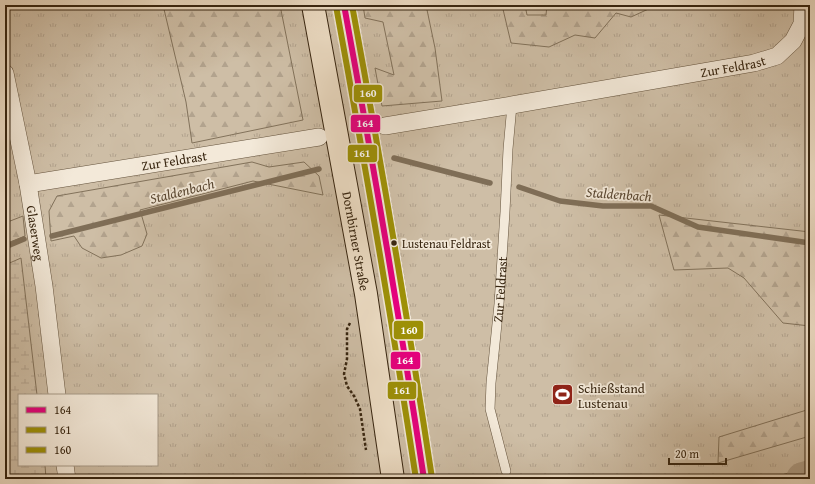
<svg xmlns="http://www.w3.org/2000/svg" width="815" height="484" font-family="'Gentium Book Plus',serif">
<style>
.grass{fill:url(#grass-tufts);stroke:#82725b;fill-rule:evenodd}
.forest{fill:url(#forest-firs);stroke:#82725b}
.wetland{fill:url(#wetland-marsh);stroke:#82725b}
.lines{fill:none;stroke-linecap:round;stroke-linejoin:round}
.stream{stroke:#7f6e57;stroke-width:5.5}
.river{stroke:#af9e87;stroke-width:34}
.street-tunnel{stroke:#c9b8a1;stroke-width:17;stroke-dasharray:17 8;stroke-linecap:butt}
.lane-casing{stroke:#64533d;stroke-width:10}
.street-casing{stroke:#64533d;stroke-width:18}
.primary-casing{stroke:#372510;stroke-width:24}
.path{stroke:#372510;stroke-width:2.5;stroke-dasharray:3 2;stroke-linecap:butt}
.lane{stroke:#f3e9d9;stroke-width:9}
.street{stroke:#f3e9d9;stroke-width:17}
.primary{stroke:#edddc5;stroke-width:22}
.bus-1-casing{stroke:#f3e9d9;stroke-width:9}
.bus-2-casing{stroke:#f3e9d9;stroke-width:9}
.bus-3-casing{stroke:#f3e9d9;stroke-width:9}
.bus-1{stroke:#e5007d;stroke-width:6}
.bus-2{stroke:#9d9007;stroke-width:6}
.bus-3{stroke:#9d9007;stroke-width:6}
.bus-dot{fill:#372510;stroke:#f3e9d9;stroke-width:1.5}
.labels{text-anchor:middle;stroke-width:3.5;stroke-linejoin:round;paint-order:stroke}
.bus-label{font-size:12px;fill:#372510;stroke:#f3e9d9;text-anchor:start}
.street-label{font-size:13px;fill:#372510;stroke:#f3e9d9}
.poi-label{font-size:13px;fill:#372510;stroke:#f3e9d9;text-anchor:start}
.water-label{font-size:14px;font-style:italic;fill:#5b4934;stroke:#f3e9d9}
.line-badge{stroke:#f3e9d9;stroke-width:1.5}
.badge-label{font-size:11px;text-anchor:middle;font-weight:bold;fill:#fff}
</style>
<defs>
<pattern id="grass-tufts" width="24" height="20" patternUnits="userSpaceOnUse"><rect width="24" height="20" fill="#cebea6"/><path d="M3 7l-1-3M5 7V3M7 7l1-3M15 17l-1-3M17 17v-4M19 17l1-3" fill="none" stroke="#b2a38e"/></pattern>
<pattern id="forest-firs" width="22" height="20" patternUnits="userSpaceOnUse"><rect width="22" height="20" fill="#cebea6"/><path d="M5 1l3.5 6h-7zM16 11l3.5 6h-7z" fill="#b2a38e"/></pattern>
<pattern id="wetland-marsh" width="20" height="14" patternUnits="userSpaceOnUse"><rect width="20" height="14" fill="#cebea6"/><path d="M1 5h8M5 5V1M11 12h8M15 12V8" fill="none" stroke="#b2a38e"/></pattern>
</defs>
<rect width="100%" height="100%" fill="#edddc5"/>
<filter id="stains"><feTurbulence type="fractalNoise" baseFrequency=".005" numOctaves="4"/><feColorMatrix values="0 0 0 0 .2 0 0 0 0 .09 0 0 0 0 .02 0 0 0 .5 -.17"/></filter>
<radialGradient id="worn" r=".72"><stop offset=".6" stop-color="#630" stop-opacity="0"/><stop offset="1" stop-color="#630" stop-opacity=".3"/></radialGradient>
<path class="grass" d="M5,5h805v461l-40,13h-765zM19,395h138v70h-138z"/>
<g class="forest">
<polygon points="163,5 280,5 303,120 192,143 186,102"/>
<polygon points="363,5 426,5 435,48 442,101 382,106 375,68 394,75 383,22 365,18"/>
<polygon points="502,5 525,5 527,15 546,15 547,5 655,6 631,17 616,13 595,38 575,35 549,47 511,43"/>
<polygon points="252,162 269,167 304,162 319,176 323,195 253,181 140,210 147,234 142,246 121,255 101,258 82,248 74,236 51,241 49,211 57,196"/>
<polygon points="659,215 810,232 810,326 783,323 744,278 728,268 674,270"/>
<polygon points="23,216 25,236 5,244 5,223"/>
<polygon points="810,409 810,436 718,463 719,437"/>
</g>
<polygon class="wetland" points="21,258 37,395 19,395 19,465 45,465 46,479 5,479 5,265"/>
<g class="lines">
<g class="stream">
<polyline points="394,158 490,183"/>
<polyline points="519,187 560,201 603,206 651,206 698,227 810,243"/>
<polyline points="52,236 319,169"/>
<polyline points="5,247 24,239"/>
</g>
<polyline class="river" points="803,479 810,477"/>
<polyline class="street-tunnel" points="325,136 378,127"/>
<defs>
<g id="lane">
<path id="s1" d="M506,471l-16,-62 1,-26 8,-79 6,-92 3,-63 4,-44"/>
</g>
<g id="street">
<path id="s2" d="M5,73l23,111 16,102 13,109"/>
<path id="s3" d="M385,126l127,-21 242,-42 23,-7 16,-15 9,-17 1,-19"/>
<path id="s4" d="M28,184l291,-47"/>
<polyline points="65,465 67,479"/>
</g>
<g id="primary">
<path id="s5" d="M313,5l53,289 27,185"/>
<path d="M344,5c29,158 57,315 80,474"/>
</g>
</defs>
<use href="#lane" class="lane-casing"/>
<use href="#street" class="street-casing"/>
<use href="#primary" class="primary-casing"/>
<polyline class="path" points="350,323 347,329 347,359 344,374 347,386 354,396 360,409 366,450"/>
<use href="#lane" class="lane"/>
<use href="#street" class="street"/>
<use href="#primary" class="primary"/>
<defs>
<path id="bus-1" d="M344,5c29,158 56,315 80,474"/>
<path id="bus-2" d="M336,6c29,158 56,315 80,473"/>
<path id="bus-3" d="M352,5c29,157 56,315 80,473"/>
</defs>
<use href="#bus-1" class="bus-1-casing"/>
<use href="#bus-2" class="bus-2-casing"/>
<use href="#bus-3" class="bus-3-casing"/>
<use href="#bus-1" class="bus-1"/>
<use href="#bus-2" class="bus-2"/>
<use href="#bus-3" class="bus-3"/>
</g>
<defs>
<symbol id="stadium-square" viewBox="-11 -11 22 22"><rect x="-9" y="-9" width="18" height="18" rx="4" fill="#8f2418" stroke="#f3e9d9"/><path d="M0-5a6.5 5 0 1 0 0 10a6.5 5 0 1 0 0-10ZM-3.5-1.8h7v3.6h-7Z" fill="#fff"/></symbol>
</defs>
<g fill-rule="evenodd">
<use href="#stadium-square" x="550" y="382" width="25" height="25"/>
</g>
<circle class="bus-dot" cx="394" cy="243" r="3.5"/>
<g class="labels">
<g class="bus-label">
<text x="402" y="248">Lustenau Feldrast</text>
</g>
<g class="street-label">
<text dy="5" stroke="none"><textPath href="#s3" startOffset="353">Zur Feldrast</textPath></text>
<text dy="5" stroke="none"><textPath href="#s4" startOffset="148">Zur Feldrast</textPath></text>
<text dy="5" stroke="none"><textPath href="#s2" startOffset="163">Glaserweg</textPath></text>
<text dy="5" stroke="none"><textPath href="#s5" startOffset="240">Dornbirner Straße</textPath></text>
<text dy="5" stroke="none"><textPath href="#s1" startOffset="184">Zur Feldrast</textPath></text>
</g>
<g class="poi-label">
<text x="578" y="393">Schießstand<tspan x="578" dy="15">Lustenau</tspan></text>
</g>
<g class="water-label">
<text transform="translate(182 191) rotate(-14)" y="5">Staldenbach</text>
<text transform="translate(619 194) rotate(4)" y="5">Staldenbach</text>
</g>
</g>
<g class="line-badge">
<rect x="353" y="84" width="30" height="19" rx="4" fill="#9d9007"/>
<rect x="350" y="114" width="31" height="19" rx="4" fill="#e5007d"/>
<rect x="347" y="144" width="31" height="19" rx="4" fill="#9d9007"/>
<rect x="393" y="320" width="31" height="20" rx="4" fill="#9d9007"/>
<rect x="390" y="351" width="31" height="19" rx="4" fill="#e5007d"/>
<rect x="387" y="381" width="30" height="19" rx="4" fill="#9d9007"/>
</g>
<g class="badge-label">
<text x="368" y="97">160</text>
<text x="365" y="127">164</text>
<text x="362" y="157">161</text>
<text x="409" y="334">160</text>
<text x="405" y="364">164</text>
<text x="402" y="394">161</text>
</g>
<rect width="815" height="484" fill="none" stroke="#edddc5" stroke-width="20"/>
<rect x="6" y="6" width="803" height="472" fill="none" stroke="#372510" stroke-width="2"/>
<rect x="10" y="10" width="795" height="464" fill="none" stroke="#372510"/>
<rect x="18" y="394" width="140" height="72" fill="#f3e9d9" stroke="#a89b89"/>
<rect x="26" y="407" width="20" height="6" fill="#e5007d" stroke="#a89b89"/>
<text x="54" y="414" font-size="12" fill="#372510">164</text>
<rect x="26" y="427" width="20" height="6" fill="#9d9007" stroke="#a89b89"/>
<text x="54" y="434" font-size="12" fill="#372510">161</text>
<rect x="26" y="447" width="20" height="6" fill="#9d9007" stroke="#a89b89"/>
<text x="54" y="454" font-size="12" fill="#372510">160</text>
<path d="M669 458v6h57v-6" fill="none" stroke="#372510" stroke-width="2"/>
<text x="675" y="458" font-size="12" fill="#372510" stroke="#f3e9d9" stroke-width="3" paint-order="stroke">20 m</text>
<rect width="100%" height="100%" filter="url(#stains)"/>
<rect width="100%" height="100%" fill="url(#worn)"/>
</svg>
